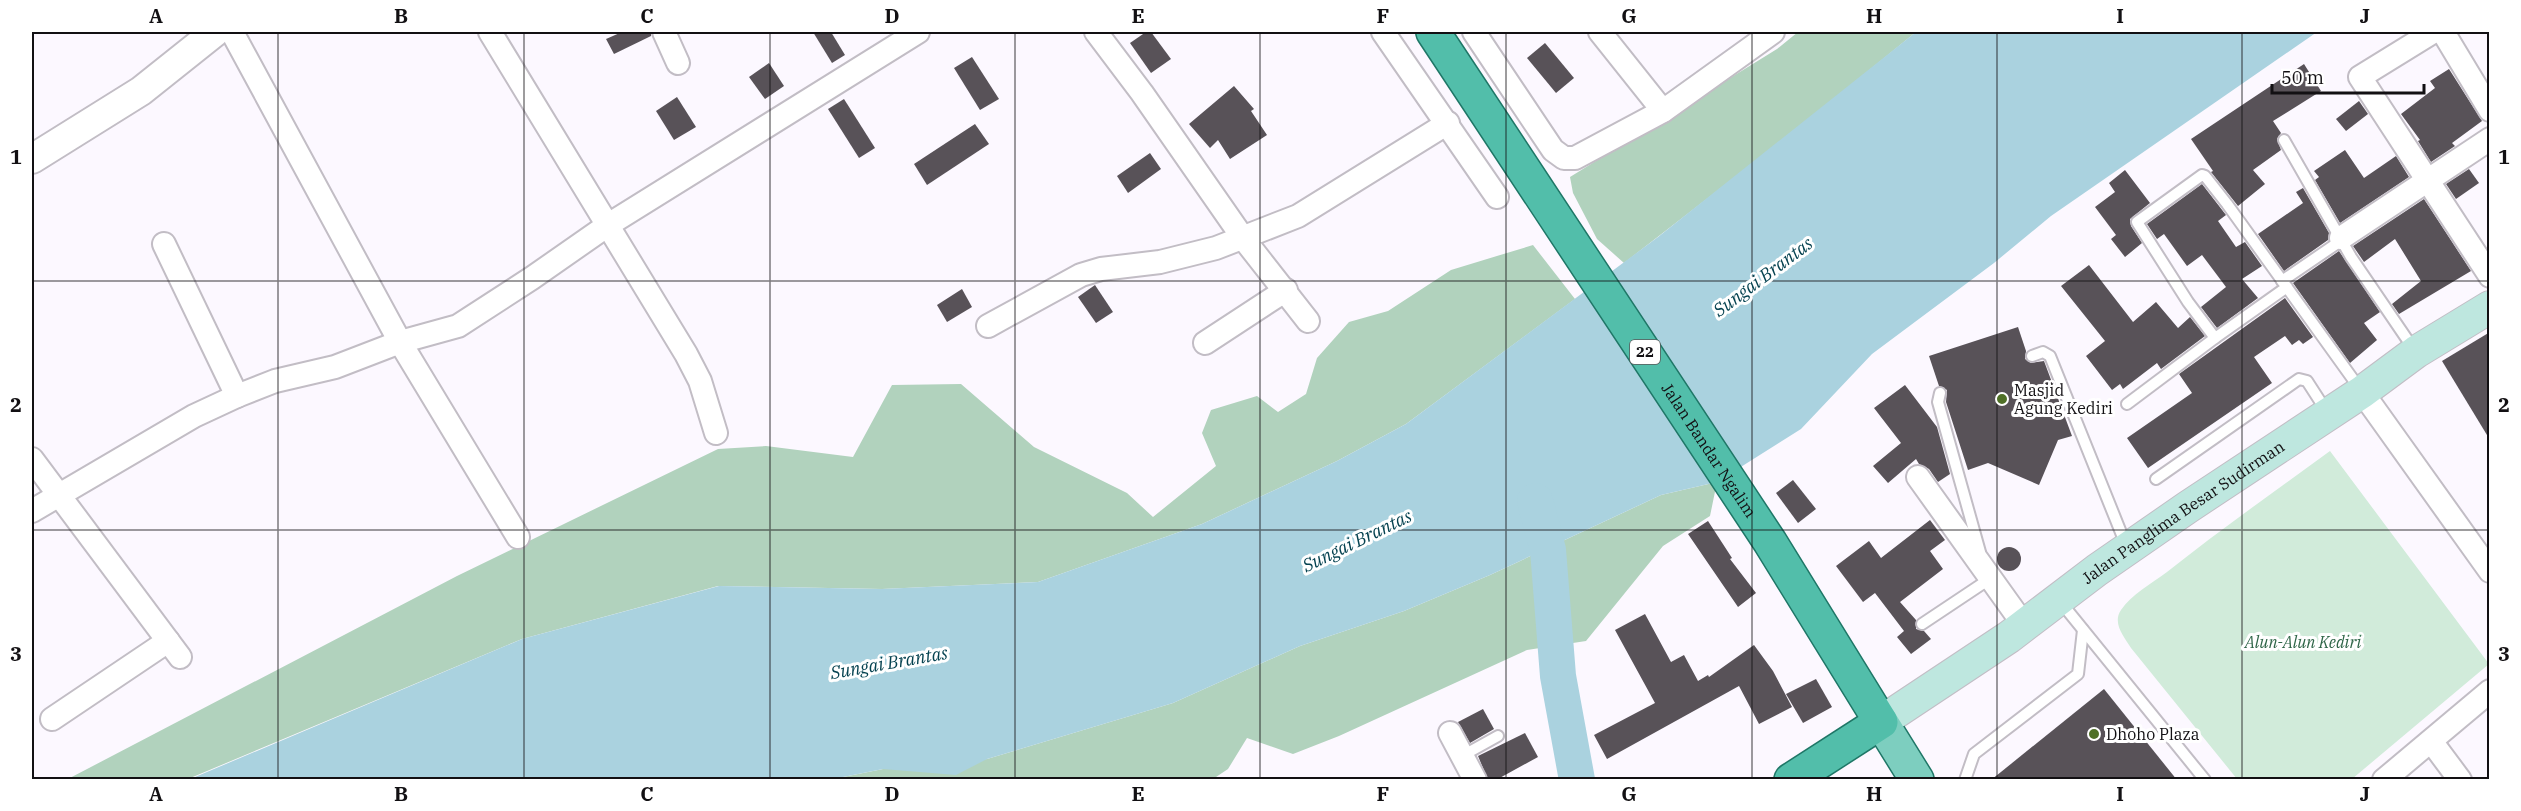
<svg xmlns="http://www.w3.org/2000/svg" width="2521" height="811" font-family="'IBM Plex Serif',serif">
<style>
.green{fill:#d1ebda}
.forest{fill:#b1d2bd}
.water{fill:#aad2df}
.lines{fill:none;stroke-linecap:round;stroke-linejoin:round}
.river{stroke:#aad2df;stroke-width:36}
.building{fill:#585258}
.service-casing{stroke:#c2bdc5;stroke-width:14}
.minor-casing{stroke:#c2bdc5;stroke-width:26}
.tertiary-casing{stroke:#c2bdc5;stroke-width:32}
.secondary-casing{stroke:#c2bdc5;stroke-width:34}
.primary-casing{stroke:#1f7767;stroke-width:36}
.trunk-casing{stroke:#1f7767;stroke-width:36}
.service{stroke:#fff;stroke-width:10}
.minor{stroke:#fff;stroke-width:22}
.tertiary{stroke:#fff;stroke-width:28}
.secondary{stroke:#bee7df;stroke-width:32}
.primary{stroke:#7dcebf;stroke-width:33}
.trunk{stroke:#52beaa;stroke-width:33}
.grid{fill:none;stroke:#121013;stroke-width:1.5;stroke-opacity:0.55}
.poi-dot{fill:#4f7027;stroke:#fff;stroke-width:2}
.labels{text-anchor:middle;stroke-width:6;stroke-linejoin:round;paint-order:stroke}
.shield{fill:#fff;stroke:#59585a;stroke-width:1.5}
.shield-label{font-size:15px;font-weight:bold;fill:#121013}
.poi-label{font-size:16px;fill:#121013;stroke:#fff;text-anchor:start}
.street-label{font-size:16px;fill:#121013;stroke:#fff}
.park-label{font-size:16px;font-style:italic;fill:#2e6547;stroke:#fff}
.water-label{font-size:18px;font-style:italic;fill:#054250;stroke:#fff}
.neatline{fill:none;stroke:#121013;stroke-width:2}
.grid-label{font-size:20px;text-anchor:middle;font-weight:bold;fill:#121013}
</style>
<rect width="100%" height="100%" fill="#fcf8ff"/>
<path class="green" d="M2330,451l159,213 -137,115h-115l-106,-131c-7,-11 -19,-25 -10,-38 10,-15 31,-27 46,-38 53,-42 108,-81 163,-121z"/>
<g class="forest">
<polygon points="1798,32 1916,32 1797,129 1624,263 1597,239 1573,193 1570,177 1777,49"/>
<polygon points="1533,245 1575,299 1406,424 1337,461 1202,524 1038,582 882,589 718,586 522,639 188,779 66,780 457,576 718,449 766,446 853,457 892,385 961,384 1034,447 1127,493 1153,517 1216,466 1202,433 1211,410 1257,396 1278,412 1306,394 1317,358 1349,322 1388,311 1451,270"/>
<polygon points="1717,482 1710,516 1663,546 1586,641 1527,650 1339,736 1293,754 1247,738 1228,769 1213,779 828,780 883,769 987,759 1173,703 1300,646 1404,611 1490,575 1661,495"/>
</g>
<polygon class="water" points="1916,32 2317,32 2051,216 1994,263 1872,354 1801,429 1717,482 1661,495 1490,575 1404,611 1300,646 1173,703 987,759 956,775 883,769 828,780 188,780 522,639 719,586 881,589 1038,582 1202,524 1337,461 1406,424 1658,237"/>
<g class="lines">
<polyline class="river" points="1535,501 1548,550 1558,676 1577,780"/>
</g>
<g class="building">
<polygon points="622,32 651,32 651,36 614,54 606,39"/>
<polygon points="813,32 831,32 845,55 832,63"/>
<polygon points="1146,32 1151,32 1171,59 1151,73 1130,43"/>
<polygon points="1545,43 1574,78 1556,93 1527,58"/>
<polygon points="972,57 999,99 980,110 954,68"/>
<polygon points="769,63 784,86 765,99 749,77"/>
<polygon points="2304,64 2321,91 2273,121 2281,133 2277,139 2281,150 2253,170 2265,184 2238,206 2211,172 2213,171 2191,139"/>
<polygon points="2449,69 2482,121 2452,143 2455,146 2431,162 2418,141 2420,140 2401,114 2435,88 2430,81"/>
<polygon points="1234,86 1254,109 1251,111 1267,135 1230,159 1218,140 1210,148 1189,124"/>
<polygon points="677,97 696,127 674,140 656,111"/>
<polygon points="844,99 875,148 859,158 828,109"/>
<polygon points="2359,101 2368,114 2346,131 2336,119"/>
<polygon points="975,124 989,144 927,185 914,164"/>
<polygon points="2345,150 2364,178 2396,156 2409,177 2340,223 2315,180 2319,177 2314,171"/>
<polygon points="1150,153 1161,169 1128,193 1117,176"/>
<polygon points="2469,169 2479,183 2456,199 2446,184"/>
<polygon points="2125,170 2150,203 2130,219 2131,226 2142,243 2125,257 2111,239 2116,235 2095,207 2115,192 2109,183"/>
<polygon points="2202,184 2226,215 2218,221 2236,247 2245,242 2262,266 2242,279 2258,298 2217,328 2201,307 2226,287 2202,255 2187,266 2164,234 2157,239 2147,224"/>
<polygon points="2303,188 2329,233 2328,240 2284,271 2258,234 2303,203 2296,192"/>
<polygon points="2424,199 2471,271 2399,314 2392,304 2421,281 2395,239 2364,262 2353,246"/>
<polygon points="2339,251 2380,312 2364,323 2377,340 2350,363 2293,283"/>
<polygon points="2089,265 2133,322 2156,302 2178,328 2190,317 2205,336 2161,369 2157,363 2123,389 2120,384 2112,390 2086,356 2105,341 2061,286"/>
<polygon points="1095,285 1113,312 1096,323 1078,297"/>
<polygon points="962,289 972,307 947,322 937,305"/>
<polygon points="2285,298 2313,337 2303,344 2299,340 2292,345 2285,336 2254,357 2272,383 2148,468 2127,438 2192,393 2179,374"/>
<polygon points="2018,327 2026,351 2025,359 2031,363 2044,361 2072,436 2058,440 2039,485 1988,463 1968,470 1946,402 1947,390 1939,386 1929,356"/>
<polygon points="2490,332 2490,440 2442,361"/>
<polygon points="1905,385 1937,427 1950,474 1938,482 1929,469 1919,464 1916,459 1888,483 1873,466 1901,443 1874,408"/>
<polygon points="1793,480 1816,509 1798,523 1776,493"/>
<polygon points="1930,520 1945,540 1930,551 1943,569 1900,602 1916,620 1916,629 1924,631 1931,639 1911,654 1897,637 1904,631 1875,593 1863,602 1836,566 1869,541 1881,558"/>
<polygon points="1708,521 1732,558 1730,559 1756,593 1738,607 1688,534"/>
<circle cx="2009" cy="559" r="12"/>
<polygon points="1645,614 1671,662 1684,655 1698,681 1708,675 1709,677 1754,645 1773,671 1792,707 1759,724 1739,686 1607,759 1594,735 1655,703 1615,630"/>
<polygon points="1816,679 1832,707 1803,723 1786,694"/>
<polygon points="2104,689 2177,780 1991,780"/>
<polygon points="1483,709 1494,729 1470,743 1458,722"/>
<polygon points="1525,733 1538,757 1496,780 1488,780 1478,756"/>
</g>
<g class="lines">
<defs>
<g id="service">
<polyline points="2284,140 2351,257 2415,351"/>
<polyline points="2282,281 2342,240"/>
<polyline points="2287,287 2215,338 2188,302 2137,222 2202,175 2205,176 2227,204 2360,389"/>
<polyline points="2032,356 2043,352 2050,356 2126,545"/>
<polyline points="1940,393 1938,402 1980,552"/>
<polyline points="2127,404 2215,338"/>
<polyline points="2156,479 2299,379 2307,381 2327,412"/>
<polyline points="2059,600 2205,780"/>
<polyline points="1922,624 1991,578"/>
<polyline points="1462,756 1498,736"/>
<polyline points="1965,780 1974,754 2078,674 2083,630"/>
</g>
<g id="minor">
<polyline points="232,32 400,342 518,537"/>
<polyline points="490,32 686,354 700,381 716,433"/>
<polyline points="664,32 678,63"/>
<polyline points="1096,32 1142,93 1243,238 1308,321"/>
<polyline points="1383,32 1497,197"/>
<polyline points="1474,32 1553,150 1564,158 1575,158 1663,111 1773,32"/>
<polyline points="1600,32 1663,111"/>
<polyline points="2433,32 2360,77 2490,276"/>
<polyline points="2443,32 2490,110"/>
<polyline points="2341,238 2490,139"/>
<polyline points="164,244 237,396"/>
<polyline points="988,326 1081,275 1101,269 1160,262 1216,248 1298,216 1448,123"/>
<polyline points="1205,343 1286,290"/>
<polyline points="2362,392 2490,571"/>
<polyline points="32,459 180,657"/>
<polyline points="1918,477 2024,625"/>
<polyline points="32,511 194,416 237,396 275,381 335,367 400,342 458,326 532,278 608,225 918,32"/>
<polyline points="52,719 168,641"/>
<polyline points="1450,733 1475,780"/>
<polyline points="2431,741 2460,780"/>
<polyline points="2384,780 2490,691"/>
</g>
<polyline id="tertiary" points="32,159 141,91 215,32"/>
<g id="secondary">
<path id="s1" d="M1881,722l128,-85 88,-67 91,-63 174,-115 54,-40 74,-45"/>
</g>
<polyline id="primary" points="1881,722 1917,780"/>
<g id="trunk">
<path id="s2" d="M1433,32l337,510 111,180 -90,58"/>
</g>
</defs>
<use href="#service" class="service-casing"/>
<use href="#minor" class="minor-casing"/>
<use href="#tertiary" class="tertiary-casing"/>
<use href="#secondary" class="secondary-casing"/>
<use href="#primary" class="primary-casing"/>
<use href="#trunk" class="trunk-casing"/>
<use href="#service" class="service"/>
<use href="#minor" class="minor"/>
<use href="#tertiary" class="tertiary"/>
<use href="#secondary" class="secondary"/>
<use href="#primary" class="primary"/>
<use href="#trunk" class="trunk"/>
</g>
<path class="grid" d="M278,32v748M524,32v748M770,32v748M1015,32v748M1260,32v748M1506,32v748M1752,32v748M1997,32v748M2242,32v748M32,281h2458M32,530h2458"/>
<g class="poi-dot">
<circle cx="2002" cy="399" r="6"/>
<circle cx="2094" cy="734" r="6"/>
</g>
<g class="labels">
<rect class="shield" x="1630" y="340" width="30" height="24" rx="4.5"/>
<g class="shield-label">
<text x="1645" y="357">22</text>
</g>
<g class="poi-label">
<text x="2014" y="396">Masjid<tspan x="2014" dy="18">Agung Kediri</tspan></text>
<text x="2106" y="740">Dhoho Plaza</text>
</g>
<g class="street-label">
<text dy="6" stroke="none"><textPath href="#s2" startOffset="501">Jalan Bandar Ngalim</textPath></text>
<text dy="6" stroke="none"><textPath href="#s1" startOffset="368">Jalan Panglima Besar Sudirman</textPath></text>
</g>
<g class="park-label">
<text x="2303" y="648">Alun-Alun Kediri</text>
</g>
<g class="water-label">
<text transform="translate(1763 277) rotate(-37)" y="6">Sungai Brantas</text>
<text transform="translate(1357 541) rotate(-26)" y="6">Sungai Brantas</text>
<text transform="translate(889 663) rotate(-10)" y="6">Sungai Brantas</text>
</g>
</g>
<rect width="2521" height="811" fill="none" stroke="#ffffff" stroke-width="66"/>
<path d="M2272 84v9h152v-9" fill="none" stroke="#121013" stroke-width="3"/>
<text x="2281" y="84" font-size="18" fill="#121013" stroke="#ffffff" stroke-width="4.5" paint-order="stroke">50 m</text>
<rect x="33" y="33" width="2455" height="745" class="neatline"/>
<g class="grid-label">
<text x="156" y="23">A</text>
<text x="401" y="23">B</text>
<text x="647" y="23">C</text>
<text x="892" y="23">D</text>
<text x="1138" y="23">E</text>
<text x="1383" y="23">F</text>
<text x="1629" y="23">G</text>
<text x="1874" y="23">H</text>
<text x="2120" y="23">I</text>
<text x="2365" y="23">J</text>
<text x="16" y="164">1</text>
<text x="2504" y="164">1</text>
<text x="16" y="412">2</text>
<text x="2504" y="412">2</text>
<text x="16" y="661">3</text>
<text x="2504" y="661">3</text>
<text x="156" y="801">A</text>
<text x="401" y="801">B</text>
<text x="647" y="801">C</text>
<text x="892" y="801">D</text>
<text x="1138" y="801">E</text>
<text x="1383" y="801">F</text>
<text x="1629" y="801">G</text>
<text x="1874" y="801">H</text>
<text x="2120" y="801">I</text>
<text x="2365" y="801">J</text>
</g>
</svg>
